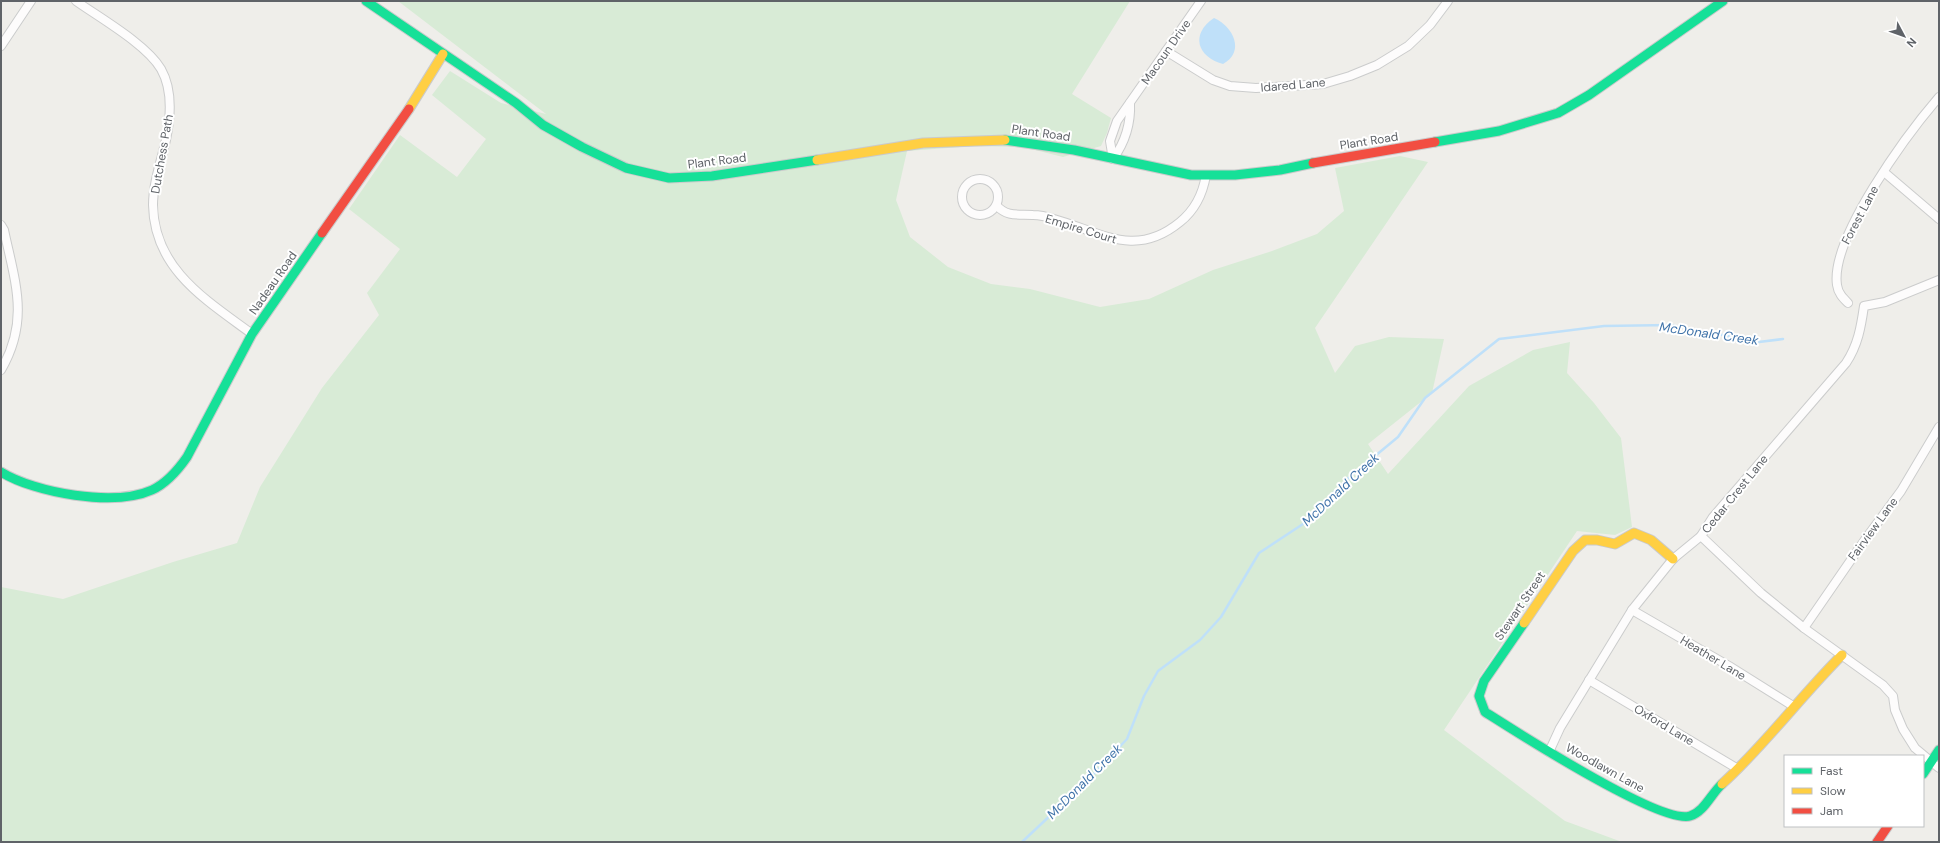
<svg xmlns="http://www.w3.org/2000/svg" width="1940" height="843" font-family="'DM Sans',sans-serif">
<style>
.green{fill:#d8ebd6}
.water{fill:#bfe0f9}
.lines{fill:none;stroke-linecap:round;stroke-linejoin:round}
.stream{stroke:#bfe0f9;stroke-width:2.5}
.street-casing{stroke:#cbcccc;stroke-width:10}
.fast-casing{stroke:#cacacb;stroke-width:11}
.slow-casing{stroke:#cacacb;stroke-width:11}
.jam-casing{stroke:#cacacb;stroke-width:11}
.street{stroke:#fdfcfc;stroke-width:8}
.fast{stroke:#16e098;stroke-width:9}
.slow{stroke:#ffcf43;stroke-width:9}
.jam{stroke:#f24e42;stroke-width:9}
.labels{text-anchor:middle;stroke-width:4;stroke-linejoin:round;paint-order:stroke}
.street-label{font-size:12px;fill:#5f6368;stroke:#fff}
.water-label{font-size:13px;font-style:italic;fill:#4174aa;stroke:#fff}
</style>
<rect width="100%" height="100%" fill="#efeeea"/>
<polygon class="green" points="398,1 1130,1 1072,94 1111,118 1107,133 1101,146 1063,157 1023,147 975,146 907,151 896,200 910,237 948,267 991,284 1030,289 1100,307 1149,299 1213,270 1269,252 1317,234 1344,211 1335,168 1400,156 1428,162 1315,328 1335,373 1355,346 1389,337 1444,339 1432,393 1368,444 1388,474 1469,386 1533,350 1570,342 1567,373 1594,403 1621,438 1632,527 1615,535 1577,531 1444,730 1565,821 1622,842 1,842 1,587 63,599 173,562 237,543 260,487 322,388 379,315 367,293 400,249 349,209 400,135 457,177 486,139 432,95 450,71 501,103 546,114"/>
<path class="water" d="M1214,18c20,9 31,34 9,46 -26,-7 -33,-30 -9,-46z"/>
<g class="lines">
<polyline class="stream" points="1022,842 1088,780 1127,739 1144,696 1158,671 1200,640 1221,617 1259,553 1303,524 1346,480 1398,437 1425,398 1499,339 1604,326 1670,325 1759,342 1783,339"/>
<defs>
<g id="street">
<path d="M76,1c24,17 70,43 85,68 12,21 10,47 5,71 -5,21 -13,43 -13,65 1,64 53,95 99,129"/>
<polyline points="1,46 31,1"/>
<polyline points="1166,51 1213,80 1230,86 1256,88 1323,84 1350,76 1377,65 1408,46 1430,25 1448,1"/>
<polyline points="1113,159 1110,141 1117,121 1201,1"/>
<path d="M1113,159c13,-18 18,-35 17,-56"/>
<polyline points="1884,172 1939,219"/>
<circle cx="980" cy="197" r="18"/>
<path d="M997,206c10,11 22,8 36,9 7,0 15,2 21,4 47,13 81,40 126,3 15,-12 23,-29 26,-47"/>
<path d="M1,225l3,5c11,52 26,90 -3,140"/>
<path d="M1939,280l-54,22 -21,4c-3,21 -6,39 -18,57l-133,154 -12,19 60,57 43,35 79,57 10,11 2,14 8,19 12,19 24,20"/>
<path d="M1848,303c-5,-5 -10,-10 -11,-18 -7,-47 71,-152 102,-188"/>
<polyline points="1632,610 1729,666 1793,706"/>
<polyline points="1804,628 1864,541 1901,491 1939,427"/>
<polyline points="1589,680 1738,769"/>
<polyline points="1549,752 1560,728 1632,610 1673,559 1701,536"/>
</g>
<g id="fast">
<polyline points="366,1 516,103 543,125 582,147 626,168 669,178 712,176 817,160"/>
<polyline points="1005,140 1074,150 1191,175 1235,175 1280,170 1313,163"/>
<polyline points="1435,142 1499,131 1558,113 1589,95 1723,1"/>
<path d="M1,472c34,21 113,35 151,18 15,-7 26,-20 35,-33l65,-123 70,-101"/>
<path d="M1524,623l-40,58 -5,15 6,16c30,19 176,113 205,104 14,-4 21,-22 32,-32"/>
<polyline points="1923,774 1939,750"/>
</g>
<g id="slow">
<polyline points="409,109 443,54"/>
<polyline points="817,160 923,143 1005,140"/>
<polyline points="1524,623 1573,551 1585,540 1597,540 1615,544 1634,533 1651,540 1673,559"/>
<path d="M1722,784c43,-39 78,-87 120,-129"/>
</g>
<g id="jam">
<polyline points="1313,163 1435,142"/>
<polyline points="322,233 409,109"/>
<polyline points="1877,842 1888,826"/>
</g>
</defs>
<use href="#street" class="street-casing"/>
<use href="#fast" class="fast-casing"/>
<use href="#slow" class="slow-casing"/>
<use href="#jam" class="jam-casing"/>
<use href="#street" class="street"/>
<use href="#fast" class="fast"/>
<use href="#slow" class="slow"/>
<use href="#jam" class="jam"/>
</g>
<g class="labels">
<g class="street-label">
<text transform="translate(1166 52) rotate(-55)" y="4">Macoun Drive</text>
<text transform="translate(1293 85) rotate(-5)" y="4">Idared Lane</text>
<text transform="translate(1041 133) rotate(8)" y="4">Plant Road</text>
<text transform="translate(1369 141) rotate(-9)" y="4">Plant Road</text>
<text transform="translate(162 154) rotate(-80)" y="4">Dutchess Path</text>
<text transform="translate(717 161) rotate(-7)" y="4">Plant Road</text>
<text transform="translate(1860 215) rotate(-62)" y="4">Forest Lane</text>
<text transform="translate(1081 229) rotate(17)" y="4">Empire Court</text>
<text transform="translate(273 283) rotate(-55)" y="4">Nadeau Road</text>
<text transform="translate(1735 494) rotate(-51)" y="4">Cedar Crest Lane</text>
<text transform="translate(1873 529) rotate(-54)" y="4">Fairview Lane</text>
<text transform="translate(1520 606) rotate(-56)" y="4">Stewart Street</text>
<text transform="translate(1713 658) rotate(31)" y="4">Heather Lane</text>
<text transform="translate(1664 725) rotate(31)" y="4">Oxford Lane</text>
<text transform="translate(1605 768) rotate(29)" y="4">Woodlawn Lane</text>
</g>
<g class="water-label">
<text transform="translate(1709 333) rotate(8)" y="5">McDonald Creek</text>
<text transform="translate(1340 489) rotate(-43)" y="5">McDonald Creek</text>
<text transform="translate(1084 781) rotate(-45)" y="5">McDonald Creek</text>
</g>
</g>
<rect width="1940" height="843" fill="none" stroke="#5f6368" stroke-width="4"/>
<rect x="1784" y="755" width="140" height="72" fill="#ffffff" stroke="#bfc1c3"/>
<rect x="1792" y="768" width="20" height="6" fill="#16e098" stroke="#bfc1c3"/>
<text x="1820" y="775" font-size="12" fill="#5f6368">Fast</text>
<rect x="1792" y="788" width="20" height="6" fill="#ffcf43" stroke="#bfc1c3"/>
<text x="1820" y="795" font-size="12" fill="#5f6368">Slow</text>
<rect x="1792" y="808" width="20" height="6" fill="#f24e42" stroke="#bfc1c3"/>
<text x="1820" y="815" font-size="12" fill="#5f6368">Jam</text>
<g transform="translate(1904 36) rotate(131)" stroke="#ffffff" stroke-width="3" paint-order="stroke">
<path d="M0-3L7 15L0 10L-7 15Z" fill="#5f6368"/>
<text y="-6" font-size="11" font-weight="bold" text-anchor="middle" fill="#5f6368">N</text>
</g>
</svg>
